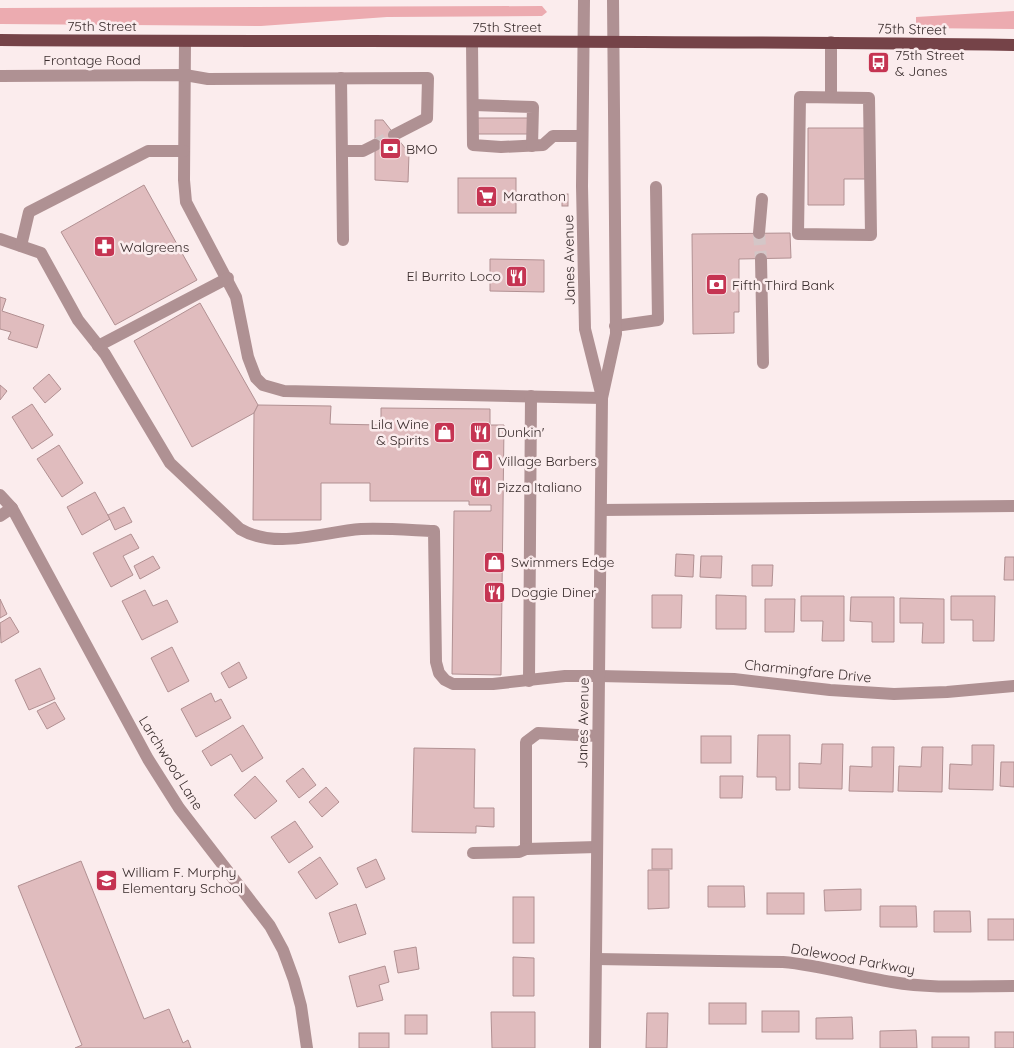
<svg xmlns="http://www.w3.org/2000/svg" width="1014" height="1048" font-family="Quicksand,sans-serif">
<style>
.green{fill:#ecabb0}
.building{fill:#e0bcbe;stroke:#b19092}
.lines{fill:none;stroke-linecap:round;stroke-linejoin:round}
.minor-tunnel{stroke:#d4c6c7;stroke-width:12;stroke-dasharray:12 6;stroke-linecap:butt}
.minor{stroke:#af9193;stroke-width:12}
.major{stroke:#754348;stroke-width:12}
.labels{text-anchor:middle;stroke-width:5;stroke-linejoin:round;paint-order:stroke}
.street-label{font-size:14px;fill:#3a2d2d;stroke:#fbeced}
.poi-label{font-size:14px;fill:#3a2d2d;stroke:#fbeced;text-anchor:start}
</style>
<rect width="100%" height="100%" fill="#fbeced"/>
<g class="green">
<polygon points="542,6 547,12 542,16 387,17 261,26 0,24 0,8"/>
<polygon points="1014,11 1014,29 916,28 916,17"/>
</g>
<g class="building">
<rect x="477" y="118" width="53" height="16"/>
<polygon points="375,120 383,120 409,153 408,182 375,180"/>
<polygon points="808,128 868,128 868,179 844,179 844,205 808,205"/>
<rect x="458" y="178" width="58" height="35"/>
<polygon points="144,185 197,280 115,325 61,232"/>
<rect x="562" y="194" width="6" height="12"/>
<polygon points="790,233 791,258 739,259 739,312 734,312 734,333 693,334 692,234"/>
<polygon points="490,259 544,260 544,292 490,291"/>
<polygon points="0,297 6,299 2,311 44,325 37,348 8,339 11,332 0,329"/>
<polygon points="200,303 258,405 254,413 192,447 134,341"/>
<polygon points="49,374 61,389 45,403 33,388"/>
<polygon points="0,385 7,391 0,400"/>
<polygon points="32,404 53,435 32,449 12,417"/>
<polygon points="258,405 331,406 330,424 381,425 381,408 490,409 490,425 504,425 501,675 452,674 454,511 491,511 491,505 469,505 469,501 370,501 370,483 321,483 321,520 253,520 254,413"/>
<polygon points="59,445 83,483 62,497 37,459"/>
<polygon points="95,492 110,519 82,535 67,507"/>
<polygon points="124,507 132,522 115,530 108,515"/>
<polygon points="131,534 139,548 123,556 133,575 111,587 93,553"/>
<polygon points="676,554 694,555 693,577 675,576"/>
<polygon points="153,556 160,568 140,579 134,566"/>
<polygon points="701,556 722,556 721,578 700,577"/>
<polygon points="1005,557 1014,557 1014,580 1004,580"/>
<polygon points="752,565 773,565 772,586 752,586"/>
<polygon points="145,590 153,606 167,600 178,622 142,640 122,601"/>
<polygon points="652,595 682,595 681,628 652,628"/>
<polygon points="716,595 746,596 746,629 716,629"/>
<polygon points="801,596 844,596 844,641 822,641 823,621 801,621"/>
<polygon points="951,596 995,596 994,641 973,641 973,620 951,620"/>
<polygon points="851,597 894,597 894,642 872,642 872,622 850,621"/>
<polygon points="900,598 944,599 944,643 922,643 923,623 900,623"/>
<polygon points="0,599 7,614 0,618"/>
<polygon points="765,599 795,599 794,632 765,632"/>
<polygon points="10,617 19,632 1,643 0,623"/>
<polygon points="172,647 189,681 168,692 151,658"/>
<polygon points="239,662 247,678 229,688 221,673"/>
<polygon points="40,668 55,699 29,710 15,680"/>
<polygon points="211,693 215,702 221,699 231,718 196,737 181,709"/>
<polygon points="55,702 65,719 47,729 37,711"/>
<polygon points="243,725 263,758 242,772 231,754 211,766 202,751"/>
<polygon points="758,735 790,735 790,790 776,790 776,777 757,777"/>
<rect x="701" y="736" width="30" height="27"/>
<polygon points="822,744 843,744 842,789 799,788 799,763 821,764"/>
<polygon points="972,745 994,745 993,790 949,789 950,764 972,765"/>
<polygon points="872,747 894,747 893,792 849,791 850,766 872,767"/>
<polygon points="922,747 943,747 942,792 898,791 899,766 921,767"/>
<polygon points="414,748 475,749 474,808 494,808 494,827 476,826 476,833 412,832"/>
<polygon points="1001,762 1014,762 1014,787 1000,786"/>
<polygon points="303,768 316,785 299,798 286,781"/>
<polygon points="255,776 277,801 255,819 234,795"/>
<polygon points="720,776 743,776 742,798 720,798"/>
<polygon points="326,787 339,802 322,817 309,802"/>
<polygon points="295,821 313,847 289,863 271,837"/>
<rect x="652" y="849" width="20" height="20"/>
<polygon points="320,857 338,884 316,899 298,872"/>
<polygon points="376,859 385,879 366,888 357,868"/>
<polygon points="81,861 144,1019 169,1009 183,1043 188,1040 191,1048 75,1048 82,1045 18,886"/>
<polygon points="648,870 669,870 669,908 648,909"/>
<polygon points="708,886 744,886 745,907 708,907"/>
<polygon points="861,889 861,910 825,911 824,890"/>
<rect x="767" y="893" width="37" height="21"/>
<rect x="513" y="897" width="21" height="46"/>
<polygon points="356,904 366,934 339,943 329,913"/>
<polygon points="880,906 916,906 917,927 880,927"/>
<polygon points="934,911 970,911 971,932 934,932"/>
<rect x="988" y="919" width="26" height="21"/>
<polygon points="416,947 419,969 398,973 394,951"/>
<polygon points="513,957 534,958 534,996 513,996"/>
<polygon points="385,966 389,982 379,985 383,1000 357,1007 349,976"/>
<rect x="709" y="1003" width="37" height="21"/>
<rect x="762" y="1011" width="37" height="21"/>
<polygon points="491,1012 535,1012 535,1048 492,1048"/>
<polygon points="647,1013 668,1013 667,1048 646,1048"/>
<rect x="405" y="1015" width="22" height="19"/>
<polygon points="852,1017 853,1039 816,1039 816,1018"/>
<polygon points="916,1030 917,1048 880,1048 880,1031"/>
<rect x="995" y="1032" width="19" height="16"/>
<rect x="359" y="1033" width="30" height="15"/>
<rect x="932" y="1037" width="37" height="11"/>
</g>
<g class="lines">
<g class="minor-tunnel">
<polyline points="375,145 394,135"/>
<polyline points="759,233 761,259"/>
</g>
<g class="minor">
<polyline points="584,0 582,186 585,329 601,393"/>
<polyline points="185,41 184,180 186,202 236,297 248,357 256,378 263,385 284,391 602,398"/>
<polyline points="472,42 473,145 501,147 543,145 553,136 582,136"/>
<polyline points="831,42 831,97"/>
<polyline points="0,76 185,75 208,79 428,78 427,118 394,135"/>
<polyline points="341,78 343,240"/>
<polygon points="800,97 869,98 871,235 798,234"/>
<polyline points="474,105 533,107 532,146"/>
<polyline points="342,151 363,151 375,145"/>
<polyline points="759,233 762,199"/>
<path d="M0,239l41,14 37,67 27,34 65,109 70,66c36,21 82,3 121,0 24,-1 49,1 73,2l2,131 3,11 6,7 8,4h40l72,-8h34l135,3 96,11 64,4 53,-2 67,-6"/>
<polyline points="21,246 29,212 148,151 184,151"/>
<polyline points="761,259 763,363"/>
<polyline points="615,326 658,320 656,187"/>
<polyline points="98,346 228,278"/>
<polyline points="0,495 12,508 148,759 179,808 270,926 283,950 294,980 301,1006 307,1048"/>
<polyline points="601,510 1014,506"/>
<polyline points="0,516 12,508"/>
<polyline points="529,681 531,396"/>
<polyline points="597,847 526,849 526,742 538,733 598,736"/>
<polyline points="473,853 519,852 526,849"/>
<path d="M596,959l187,3c36,3 72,14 109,20 40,7 81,4 122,4"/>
<polyline points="595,1048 602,398 616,334 613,0"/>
</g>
<path class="major" d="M0,40c338,2 676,0 1014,5"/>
</g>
<defs>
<symbol id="bus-square" viewBox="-11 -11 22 22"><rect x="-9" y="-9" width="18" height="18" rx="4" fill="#c53452" stroke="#fbeced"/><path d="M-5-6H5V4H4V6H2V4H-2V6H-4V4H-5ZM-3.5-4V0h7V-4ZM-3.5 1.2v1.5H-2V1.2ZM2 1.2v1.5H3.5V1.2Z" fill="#fff"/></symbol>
<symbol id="bank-square" viewBox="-11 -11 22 22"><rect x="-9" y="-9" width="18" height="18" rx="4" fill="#c53452" stroke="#fbeced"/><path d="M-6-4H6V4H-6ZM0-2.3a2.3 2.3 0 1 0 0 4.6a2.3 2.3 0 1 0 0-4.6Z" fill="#fff"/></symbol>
<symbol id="supermarket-square" viewBox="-11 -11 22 22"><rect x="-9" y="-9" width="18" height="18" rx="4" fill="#c53452" stroke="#fbeced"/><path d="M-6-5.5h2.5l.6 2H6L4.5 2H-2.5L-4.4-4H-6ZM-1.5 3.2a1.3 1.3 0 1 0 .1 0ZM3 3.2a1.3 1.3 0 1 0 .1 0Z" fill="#fff"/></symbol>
<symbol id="pharmacy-square" viewBox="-11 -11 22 22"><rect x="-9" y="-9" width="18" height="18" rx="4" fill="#c53452" stroke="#fbeced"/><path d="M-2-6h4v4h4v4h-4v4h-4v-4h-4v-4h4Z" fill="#fff"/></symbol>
<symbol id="restaurant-square" viewBox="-11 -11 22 22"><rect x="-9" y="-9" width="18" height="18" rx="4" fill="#c53452" stroke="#fbeced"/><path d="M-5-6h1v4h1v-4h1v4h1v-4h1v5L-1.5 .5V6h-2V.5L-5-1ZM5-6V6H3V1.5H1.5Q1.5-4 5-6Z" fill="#fff"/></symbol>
<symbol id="shop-square" viewBox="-11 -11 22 22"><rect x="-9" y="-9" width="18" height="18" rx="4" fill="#c53452" stroke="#fbeced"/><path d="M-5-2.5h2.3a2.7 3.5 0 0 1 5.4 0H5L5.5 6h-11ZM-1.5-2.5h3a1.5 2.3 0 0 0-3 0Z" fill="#fff"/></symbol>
<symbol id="school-square" viewBox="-11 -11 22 22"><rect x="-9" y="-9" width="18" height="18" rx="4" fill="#c53452" stroke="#fbeced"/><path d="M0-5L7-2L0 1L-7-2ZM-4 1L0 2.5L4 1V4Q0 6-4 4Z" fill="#fff"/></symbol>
</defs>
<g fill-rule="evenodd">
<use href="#bus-square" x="866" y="50" width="25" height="25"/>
<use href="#bank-square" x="378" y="136" width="25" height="25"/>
<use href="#supermarket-square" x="474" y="184" width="25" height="25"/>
<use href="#pharmacy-square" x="92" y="234" width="25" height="25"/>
<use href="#restaurant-square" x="504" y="264" width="25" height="25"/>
<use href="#bank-square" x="704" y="272" width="25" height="25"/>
<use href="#shop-square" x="432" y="420" width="25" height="25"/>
<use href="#restaurant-square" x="468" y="420" width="25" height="25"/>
<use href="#shop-square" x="470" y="448" width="25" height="25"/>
<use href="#restaurant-square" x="468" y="474" width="25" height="25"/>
<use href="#shop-square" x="482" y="550" width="25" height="25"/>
<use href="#restaurant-square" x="482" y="580" width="25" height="25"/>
<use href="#school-square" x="94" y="868" width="25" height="25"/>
</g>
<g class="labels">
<g class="street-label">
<text x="102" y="31">75th Street</text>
<text x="507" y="32">75th Street</text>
<text transform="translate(912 29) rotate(1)" y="5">75th Street</text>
<text x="92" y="65">Frontage Road</text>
<text transform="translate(569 260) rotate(-91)" y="5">Janes Avenue</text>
<text transform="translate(808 671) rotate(6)" y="5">Charmingfare Drive</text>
<text transform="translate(583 723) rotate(-89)" y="5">Janes Avenue</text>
<text transform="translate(171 763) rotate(58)" y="5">Larchwood Lane</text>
<text transform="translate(853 959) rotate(10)" y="5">Dalewood Parkway</text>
</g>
<g class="poi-label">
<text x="895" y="60">75th Street<tspan x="895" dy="16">&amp; Janes</tspan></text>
<text x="406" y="154">BMO</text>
<text x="503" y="201">Marathon</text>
<text x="120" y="252">Walgreens</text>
<text x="501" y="281" text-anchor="end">El Burrito Loco</text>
<text x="732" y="290">Fifth Third Bank</text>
<text x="429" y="429" text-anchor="end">Lila Wine<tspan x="429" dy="16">&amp; Spirits</tspan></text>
<text x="497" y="437">Dunkin'</text>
<text x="498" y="466">Village Barbers</text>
<text x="497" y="492">Pizza Italiano</text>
<text x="511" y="567">Swimmers Edge</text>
<text x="511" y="597">Doggie Diner</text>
<text x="122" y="877">William F. Murphy<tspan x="122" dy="16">Elementary School</tspan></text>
</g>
</g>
</svg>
